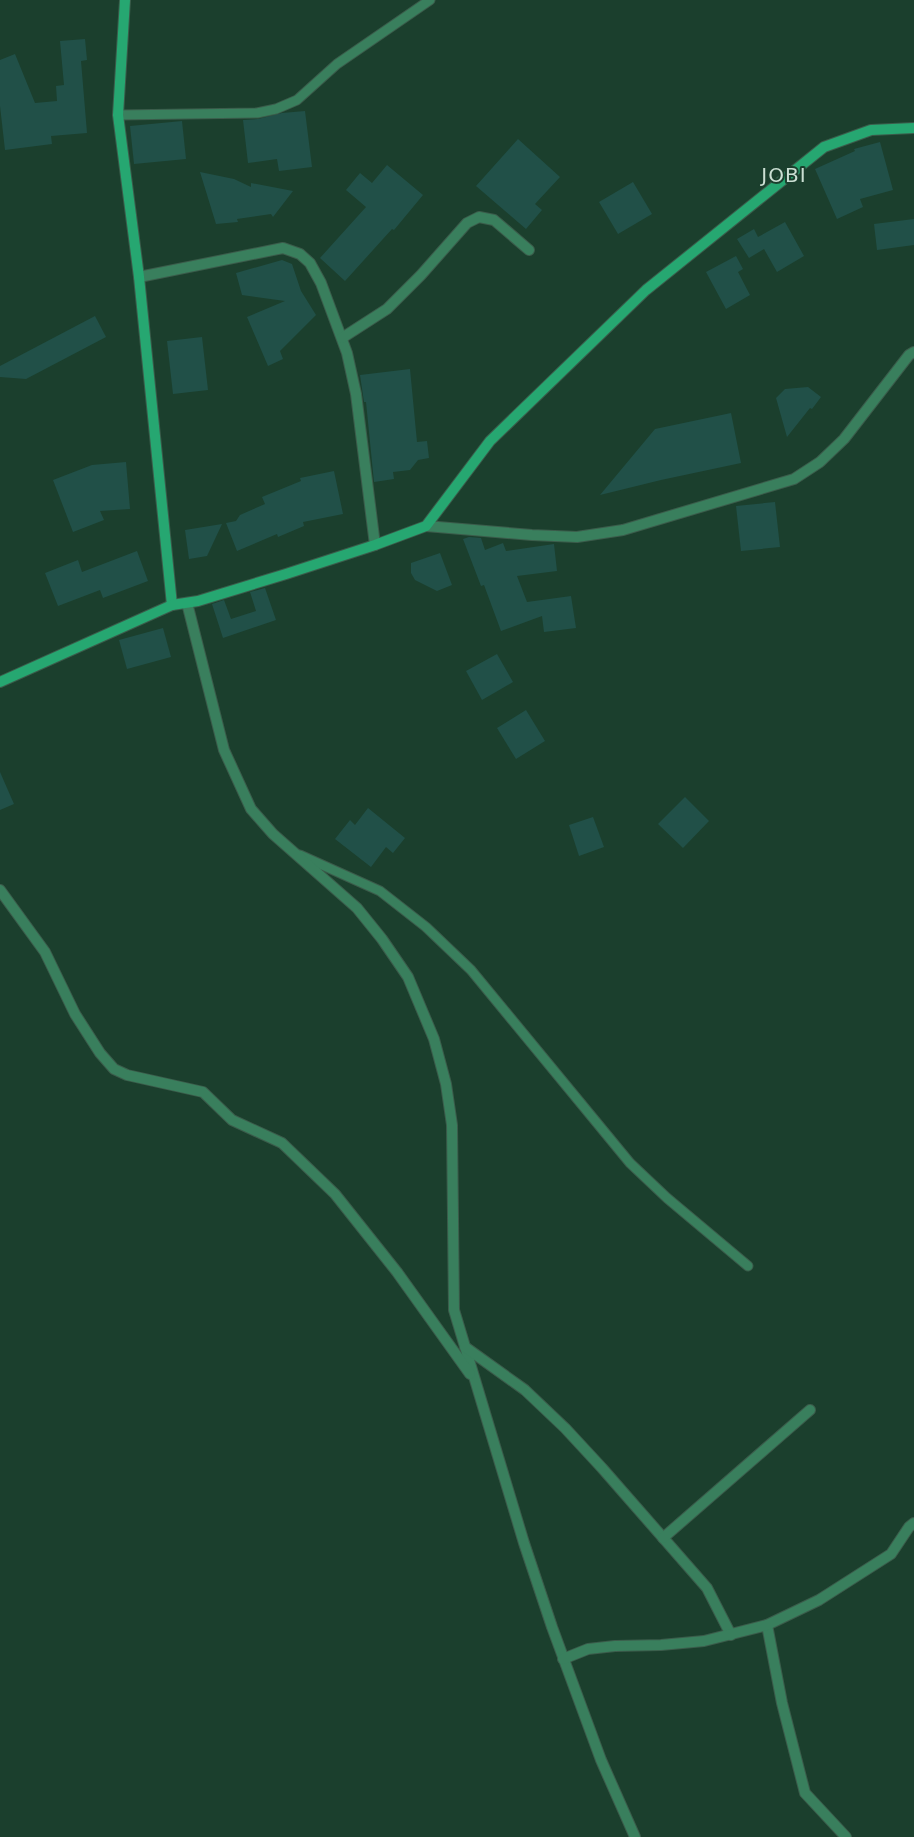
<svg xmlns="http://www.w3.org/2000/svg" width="914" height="1837" font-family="'DejaVu Sans',sans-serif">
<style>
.building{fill:#215048}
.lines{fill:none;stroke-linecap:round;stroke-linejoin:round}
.lane-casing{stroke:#3b5c4b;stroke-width:11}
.street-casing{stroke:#3b5c4b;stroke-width:12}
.secondary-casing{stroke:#3b5c4b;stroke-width:12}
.lane{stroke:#397f5d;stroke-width:9}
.street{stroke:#397f5d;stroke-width:10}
.secondary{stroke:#26a771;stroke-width:10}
.labels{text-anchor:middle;stroke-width:4;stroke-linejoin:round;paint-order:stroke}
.quarter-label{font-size:20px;letter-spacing:1px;fill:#cbdfd3;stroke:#1b3f2d}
</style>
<rect width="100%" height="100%" fill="#1b3f2d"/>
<g class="building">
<polygon points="85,39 87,60 81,61 87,133 51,136 52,144 5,150 0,106 0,60 15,54 35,103 57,101 56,86 64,85 60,41"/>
<polygon points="305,111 312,167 279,171 277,159 248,163 243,120 258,119 282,113"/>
<polygon points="182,121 186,159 134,164 130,126"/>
<polygon points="518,139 560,177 535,204 542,210 526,229 476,186"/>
<polygon points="880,142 893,190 860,199 863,207 837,219 815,169 855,151 854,149"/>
<polygon points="387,165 423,195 394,230 392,229 345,281 320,258 366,207 346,190 360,173 372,183"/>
<polygon points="200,172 234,179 251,187 251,183 293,191 273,217 271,214 237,219 238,222 216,224"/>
<polygon points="633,182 652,214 618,234 599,202"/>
<polygon points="914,219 914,245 877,250 874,224"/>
<polygon points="785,222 804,256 777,272 764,249 749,258 737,239 754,229 758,237"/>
<polygon points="736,256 743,269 738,272 750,295 726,309 706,272"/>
<polygon points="282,260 292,264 301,291 316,315 280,351 283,359 268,366 247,317 285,301 242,295 236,273"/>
<polygon points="95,316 106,337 26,379 0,377 0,366"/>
<polygon points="202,337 208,390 173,394 167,341"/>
<polygon points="410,369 417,442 427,441 429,458 418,460 410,470 393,472 394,479 374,482 366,402 364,402 360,375"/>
<polygon points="808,387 821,397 812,409 810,408 787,437 776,398 785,389"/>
<polygon points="731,413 741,463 661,480 600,495 655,429"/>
<polygon points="126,462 130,509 100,511 104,520 73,532 53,480 92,465"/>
<polygon points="334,471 343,514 303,522 304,526 278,537 277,534 237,551 226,523 236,521 240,515 265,504 262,497 301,481 300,478"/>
<polygon points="775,502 780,547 741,551 736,506"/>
<polygon points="222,524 207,556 189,559 185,530"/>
<polygon points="469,537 481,538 485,550 503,543 506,551 554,544 557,571 517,576 527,602 571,596 576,628 544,632 542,616 501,631 484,585 481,586 463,539"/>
<polygon points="137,551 148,581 103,598 100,590 58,606 45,573 78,560 82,572"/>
<polygon points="440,553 452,585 437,591 415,580 411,573 411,563"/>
<polygon points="265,588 276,620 223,638 212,604 224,600 231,619 256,611 250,592"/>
<polygon points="163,628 171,657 127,669 119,640"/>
<polygon points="497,654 513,682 482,700 466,671"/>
<polygon points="526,710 545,741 516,759 497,728"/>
<polygon points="0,772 14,804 0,810"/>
<polygon points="685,797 709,821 683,848 658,824"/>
<polygon points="368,808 405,838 393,853 386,847 371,867 335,839 350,820 355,825"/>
<polygon points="593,817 604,847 579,856 569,825"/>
</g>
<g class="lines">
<defs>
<g id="lane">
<polyline points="118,115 257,113 276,109 297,100 337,64 430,0"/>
<polyline points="300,855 380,891 426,927 471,970 630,1163 667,1198 748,1266"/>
</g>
<g id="street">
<polyline points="139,277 283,248 300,254 310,263 321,283 347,353 356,394 375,545"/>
<polyline points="342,338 387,309 421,275 467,223 479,217 494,220 529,250"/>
<polyline points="426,526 532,535 577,537 623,530 794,479 820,462 844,439 909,355 914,352"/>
<polyline points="187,603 224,750 251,809 273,834 357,908 382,939 408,977 434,1039 446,1084 452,1125 454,1310 524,1543 552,1627 601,1760 635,1837"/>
<polyline points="0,890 45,952 75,1014 100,1053 114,1069 127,1075 203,1092 232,1120 282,1143 335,1194 397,1272 470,1374"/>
<polyline points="465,1347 525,1390 565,1428 602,1468 707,1588 731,1635"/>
<polyline points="663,1538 810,1410"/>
<polyline points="767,1625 782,1703 805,1793 846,1837"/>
<polyline points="563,1659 588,1649 615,1646 661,1645 704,1641 767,1625 819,1600 891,1554 909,1527 914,1523"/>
</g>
<g id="secondary">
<polyline points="125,0 118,115 139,277 172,605"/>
<polyline points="0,682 172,605 198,601 286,574 375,545 426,526 490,441 646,290 824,147 871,130 914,128"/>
</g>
</defs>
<use href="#lane" class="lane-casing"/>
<use href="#street" class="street-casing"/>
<use href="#secondary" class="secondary-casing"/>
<use href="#lane" class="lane"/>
<use href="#street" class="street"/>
<use href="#secondary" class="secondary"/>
</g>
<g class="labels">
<g class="quarter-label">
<text x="784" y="182">JOBI</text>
</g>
</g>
</svg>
